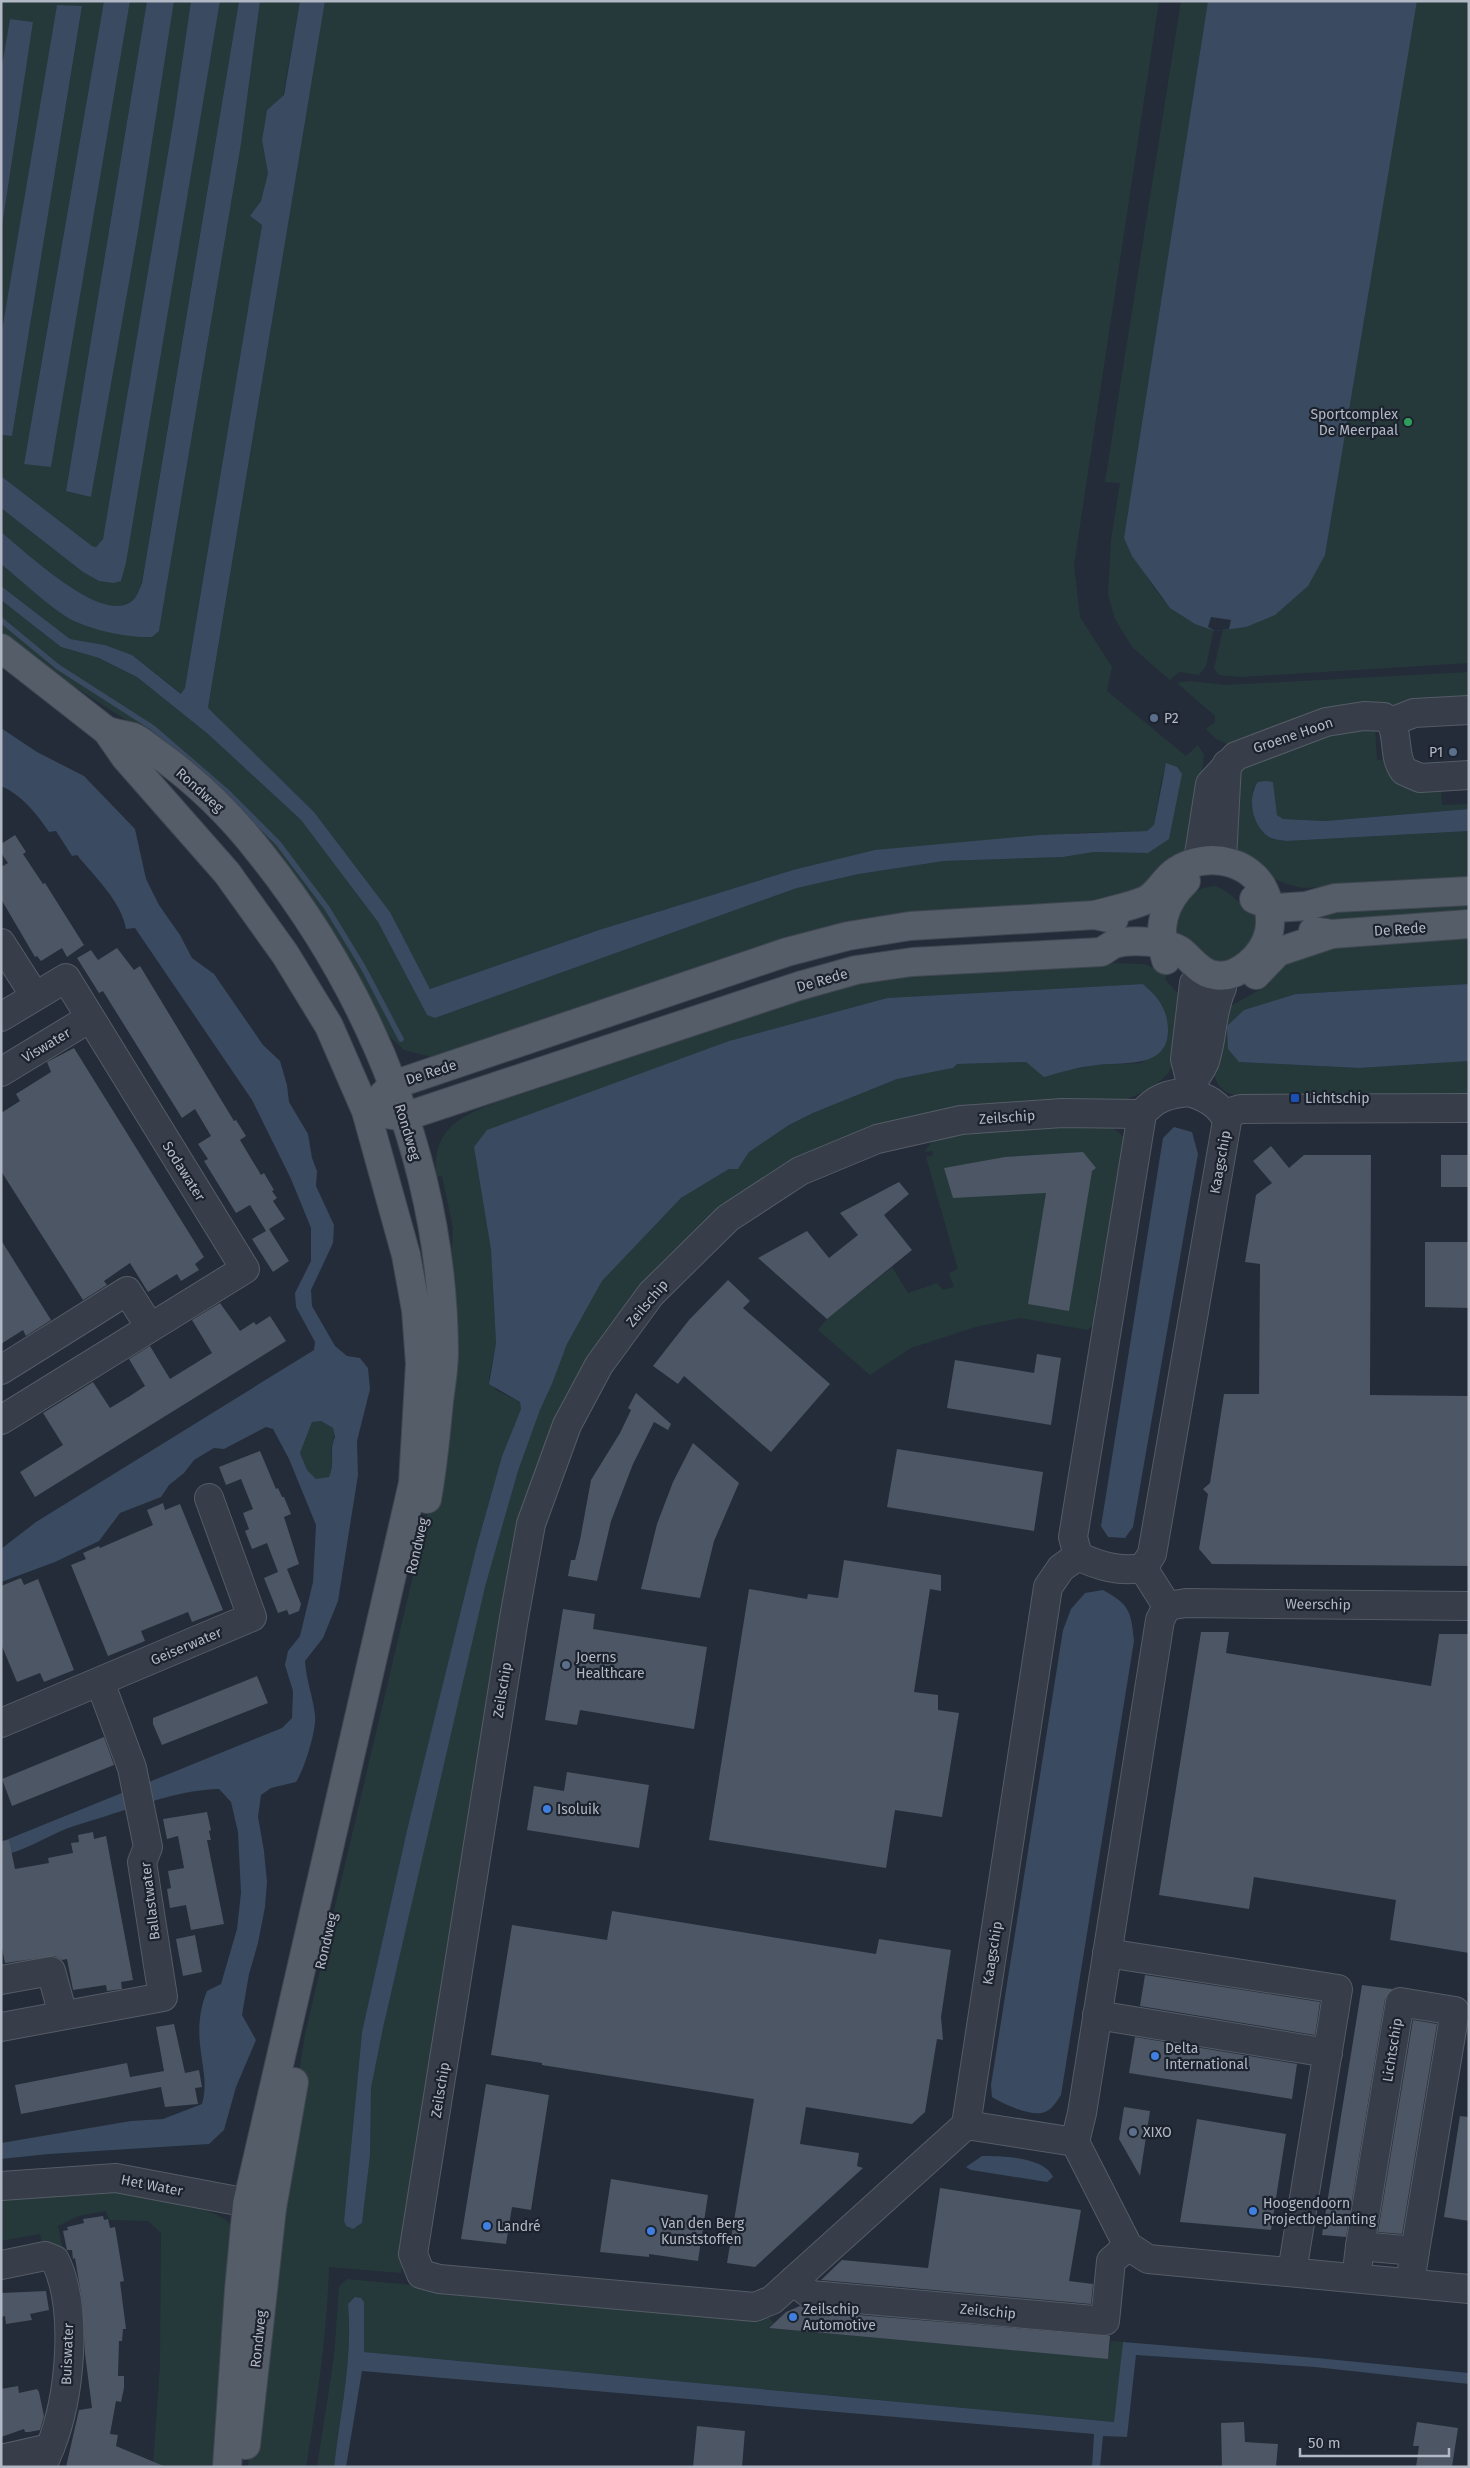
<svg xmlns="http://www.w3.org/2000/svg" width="1470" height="2468" font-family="'Fira Sans',sans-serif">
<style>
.green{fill:#26393a;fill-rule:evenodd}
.water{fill:#3a4a60;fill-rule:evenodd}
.pier{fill:#232c38}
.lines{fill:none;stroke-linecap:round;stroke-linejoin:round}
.stream{stroke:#3a4a60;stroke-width:5.5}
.building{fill:#4c5664}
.minor-casing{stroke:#555c67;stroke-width:30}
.major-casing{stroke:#404752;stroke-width:30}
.minor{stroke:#373e49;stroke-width:28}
.major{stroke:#555d69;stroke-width:28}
.leisure-dot{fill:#2e9e5b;stroke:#1c232e;stroke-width:2}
.service-dot{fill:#5c6f8a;stroke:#1c232e;stroke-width:2}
.transit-dot{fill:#1a4fb4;stroke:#1c232e;stroke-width:2}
.shop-dot{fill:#3f7fe0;stroke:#1c232e;stroke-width:2}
.labels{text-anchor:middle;stroke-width:4.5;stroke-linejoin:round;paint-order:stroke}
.poi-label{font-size:14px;fill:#b2b9c5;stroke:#1c232e;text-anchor:start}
.street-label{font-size:14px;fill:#b2b9c5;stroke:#1c232e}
</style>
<rect width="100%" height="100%" fill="#232c38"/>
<g class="green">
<polygon points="1,1 104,1 24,463 51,467 130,1 147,1 66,490 91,497 138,232 174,1 191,1 174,117 103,539 96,547 92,546 1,476 1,435 12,436 82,7 57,6 1,336 1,233 33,22 10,19 1,71"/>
<path d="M220,1h19l-97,581c-3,8 -6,19 -15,22 -32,14 -101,-52 -126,-72v-24l82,64 16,9h22l5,-18z"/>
<polygon points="260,1 300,1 283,96 267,110 262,140 268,173 261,201 250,216 262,225 185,688 182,694 132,655 105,645 70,639 1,586 1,564 65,616 83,625 142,637 159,631 241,144"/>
<polygon points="325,1 1159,1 1074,565 1080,617 1112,667 1107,691 1186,756 1198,745 1204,755 1194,835 1186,852 1143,889 1111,900 1003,908 435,1058 404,1050 388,1035 330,926 250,825 134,725 47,669 1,634 1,600 61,647 99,658 137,677 208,734 301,820 378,922 427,1015 435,1018 797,888 859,874 944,861 1063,857 1094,852 1148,853 1176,800 1179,789 1167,763 1161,782 1154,826 1147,831 1077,833 793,870 599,930 430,989 390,912 314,812 208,709"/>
<path d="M1181,1h27l-84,537c26,42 38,78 90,91l-8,37 -7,9 -20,-3 -9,8 -37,-32 -18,-29 -7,-25 3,-54 9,-57 -15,-1z"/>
<polygon points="1417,1 1469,1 1469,663 1241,677 1219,675 1214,668 1223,629 1246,627 1325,555"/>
<polygon points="1469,672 1469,703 1234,747 1216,739 1206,729 1215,722 1215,716 1177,683 1189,681 1226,685"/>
<path d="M1375,728l2,32 12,-1 52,26 1,20 27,-1v5l-144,12 -42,-2 -6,-4 -4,-33 -20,6c-2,26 4,31 19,51l15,2 182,-10v48l-166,9c-32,-7 -51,-18 -72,-43l5,-71 15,-10 77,-34z"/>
<path d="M1214,886c19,5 27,22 44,31 -1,25 -19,46 -45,45l-39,-30c6,-25 11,-42 40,-46z"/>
<polygon points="1469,901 1469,916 1325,925 1324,910"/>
<path d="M1469,935v49l-173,10 -57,68 120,6 110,-7v39l-232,-4c-14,-3 -22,-12 -24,-26l16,-66 2,2 37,-21 3,-3 -5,-5 14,-13 50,-20z"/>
<path d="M1113,963l31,1 24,10 -3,5 15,17c-1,20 1,54 -8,71 -7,15 -33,28 -48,33l-160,9 -213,88 -181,205 -83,338 -86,533 -72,-6c-2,68 -12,133 -23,200h-58l39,-316 18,-117 129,-547 21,-162 -4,-62 2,-35 -11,-52 -6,1c-4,-46 21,-60 59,-74l327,-112 30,-7 59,-10zM1143,984c18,15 24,27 25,51l-26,28 -46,2 -26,5 -44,-8 -69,2 -4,4 -56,11 -84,34 -24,12 -40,27 -11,17h-9l-48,29 -79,83 -35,63 -15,40 -12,26 -22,61 -33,116 -102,441 -12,60 -1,68 -8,67 -4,4 -12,-1 -2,-5 18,-189 46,-206 69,-281 25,-89 19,-47 -1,-7 -24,-12 -7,-12 7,-35 -5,-93 -17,-103 255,-106 158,-43z"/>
<polygon points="1110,1126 1123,1136 1126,1144 1108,1271 1101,1270 1095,1305 1102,1306 1100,1321 1087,1330 1021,1318 975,1327 911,1348 870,1375 818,1330 827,1319 892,1267 908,1293 937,1283 943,1290 954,1287 949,1273 958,1269 926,1157 933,1155 932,1151 924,1152 938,1134 966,1128"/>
<path d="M321,1421l12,7c3,10 -2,15 -2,25 1,10 2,14 -2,24l-13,3 -9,-10 -7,-17 12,-31z"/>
<path d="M105,2191c31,3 111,12 129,37l-13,239h-68l7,-102 1,-132 -13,-12 -39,-1 -3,-9 -28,5 -20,10 4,20 -16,3 -3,-3 -3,-12 -39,7v-43z"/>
<path d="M347,2279l422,39 5,5 -6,5 340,31 3,-18 12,1 -8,80 -751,-70v-50l-8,-5 -8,7c5,55 -8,109 -14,163h-17l17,-110 5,-70z"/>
</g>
<g class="water">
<polygon points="104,1 130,1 51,467 24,464"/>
<polygon points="147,1 174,1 138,232 91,497 66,491"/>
<polygon points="191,1 220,1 126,563 121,581 114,583 99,581 83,572 1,508 1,476 92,546 96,547 103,539 174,117"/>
<path d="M239,1h21l-19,143 -82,487 -7,6c-25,1 -67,-8 -87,-21 -22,-15 -43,-35 -64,-52v-32c25,20 94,86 126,72 9,-3 12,-14 15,-21z"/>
<polygon points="300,1 325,1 208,708 314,812 390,912 430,989 599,930 793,870 875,850 1040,835 1147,831 1154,825 1166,763 1177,767 1182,774 1169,839 1148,853 1094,852 1063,857 944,861 859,874 797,888 435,1018 427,1015 378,922 301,820 208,734 137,677 99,658 61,647 1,600 1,586 70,639 105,645 132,655 181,694 185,688 262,225 250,216 261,201 268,173 262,140 267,110 284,95"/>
<polygon points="1208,1 1417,1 1325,555 1308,586 1275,615 1246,627 1215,631 1195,624 1170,608 1132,556 1124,538"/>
<polygon points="57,5 82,6 12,436 1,435 1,336"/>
<polygon points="10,19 33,22 1,233 1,71"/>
<path d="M1,728l36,24 47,24 51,53 11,50 13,26 21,30 12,23 22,16 49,71 17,16 7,24 2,17 19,32 4,24 5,13 -1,15 18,39 -1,18 -22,47 1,16 23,40 12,10 13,2 8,10 2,21 -13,52 1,34 -20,126 -15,37 -18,23c1,19 8,35 10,54 2,14 -11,56 -19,67l-25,6 -10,7 -3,22 6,34 3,31 -2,25 -7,36 -9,31 -7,41 14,25 -20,47 -12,43 -15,14 -160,10 -48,5v-16l130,-22 32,-2 39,-15c6,-20 0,-39 -2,-59 -2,-19 0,-37 7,-54l14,-7 16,-55 4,-36 -3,-61 -7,-30 -12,-13c-38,1 -71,14 -107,25 -17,6 -35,10 -51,17 -20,9 -38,20 -60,25v-14l281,-114 10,-10 1,-27 -8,-26 3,-14 12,-15 13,-54 3,-57 -27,-66 -16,-30 -7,-2 -42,22 -10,-1 -20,12 -10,13 -15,12 -8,12 -41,16 -21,28 -44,21 -54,20v-33l35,-27 278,-172 1,-8 -19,-35 -1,-14 16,-32v-33l-20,-49 -39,-79 -117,-172 -9,1c-5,-28 -32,-53 -49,-74l-5,1 -16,-25 -7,1c-12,-18 -27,-37 -48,-46zM321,1421l12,7 2,9c-7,15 1,24 -6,40l-13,2 -9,-9 -7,-17 12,-31z"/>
<path d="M1266,781l7,1 4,33 6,4 42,2 144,-12v22l-182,10c-5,-1 -11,-1 -16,-3 -18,-9 -25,-40 -13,-56z"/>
<path d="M1143,984c15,13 24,24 25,45 1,40 -44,33 -71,36 -18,2 -36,7 -53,12l-18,-15 -69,2 -4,4 -56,11 -84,34 -24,12 -40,27 -11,17h-9l-48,29 -79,83 -35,63 -15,40 -12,26 -22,61 -33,116 -102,441 -12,60 -1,68 -8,67 -9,6 -7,-3 -2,-5 18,-189 46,-206 69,-281 25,-89 19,-47 -1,-7 -31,-18 7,-41 -5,-93 -17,-103 13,-17 242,-89 158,-43z"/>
<polygon points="1469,984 1469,1061 1359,1068 1239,1062 1228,1049 1227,1026 1244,1010 1296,994"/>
<polygon points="1174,1127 1192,1132 1198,1154 1133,1527 1125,1538 1108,1537 1101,1526 1163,1138"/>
<path d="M1103,1590c27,15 28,21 31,51l-73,454c-5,7 -10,17 -20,18 -13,2 -38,-9 -49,-16l-1,-12 72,-455 8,-21 14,-16z"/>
<path d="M982,2156c21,0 62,1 71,21l-6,5 -76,-12 -5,-3z"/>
<path d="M355,2297l6,1 3,4v50l750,70 9,-80 194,16 152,15v11l-154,-17 -179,-12 -9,82 -24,-1 -3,31h-8l2,-33 -732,-63 -16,96h-12c6,-54 19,-108 14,-163z"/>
</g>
<polygon class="pier" points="1211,617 1231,620 1229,629 1215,631 1208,627"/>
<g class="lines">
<polyline class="stream" points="1,620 58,667 153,728 226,791 278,843 327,908 363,967 401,1039"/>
</g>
<g class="building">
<polygon points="15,835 26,852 23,854 43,884 45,883 84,945 67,957 62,948 41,961 37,956 35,957 1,899 1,867 8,863 1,853 1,844"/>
<polygon points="117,948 134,970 140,966 234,1121 236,1120 246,1136 240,1140 261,1175 264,1173 274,1190 272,1191 277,1198 273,1201 285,1219 269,1229 289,1261 273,1272 252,1239 266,1231 250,1205 236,1213 204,1161 208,1159 198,1144 211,1136 195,1109 182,1118 103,991 99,993 77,958 91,950 98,960"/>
<polygon points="74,1048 204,1257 195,1264 199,1270 181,1281 177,1274 148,1292 130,1263 104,1281 107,1285 83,1300 1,1171 1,1113 20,1101 16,1094 51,1072 47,1062"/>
<polygon points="1271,1146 1289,1168 1304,1155 1371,1155 1370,1395 1469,1396 1469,1566 1212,1564 1199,1549 1208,1494 1203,1489 1210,1483 1224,1394 1259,1394 1260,1264 1245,1262 1256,1195 1272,1183 1253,1161"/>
<polygon points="1083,1152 1096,1168 1092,1171 1069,1311 1028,1304 1046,1193 953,1198 944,1168 1005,1157"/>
<rect x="1441" y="1155" width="28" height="32"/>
<polygon points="899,1182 909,1194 884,1215 912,1250 827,1319 758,1258 807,1231 829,1258 858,1235 840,1213"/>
<polygon points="1,1240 51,1320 26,1336 23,1330 1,1344"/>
<polygon points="1425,1242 1469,1242 1469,1308 1425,1307"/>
<polygon points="728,1280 750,1301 743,1308 830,1384 771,1452 684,1376 678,1384 653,1366 689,1320"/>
<polygon points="220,1303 240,1331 254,1322 256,1325 270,1316 286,1341 35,1497 20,1472 63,1445 43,1413 93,1382 110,1408 130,1396 145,1386 129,1359 150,1346 170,1379 212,1353 192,1320"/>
<polygon points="1037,1354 1061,1358 1051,1425 947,1408 955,1360 1034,1373"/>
<polygon points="636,1393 671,1424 668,1430 654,1422 633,1464 611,1521 597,1581 568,1576 571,1560 575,1560 580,1540 591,1480 620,1433 631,1410 628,1408"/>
<polygon points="693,1443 739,1483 714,1541 700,1598 641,1589 657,1524 673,1482"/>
<polygon points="897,1449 1043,1472 1034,1531 887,1507"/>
<polygon points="260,1451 276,1489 278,1488 282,1497 284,1497 291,1514 284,1517 299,1564 287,1569 301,1604 299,1611 289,1615 287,1610 278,1613 264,1578 278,1572 267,1543 252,1549 245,1531 249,1529 243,1513 253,1509 241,1479 226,1485 219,1467"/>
<polygon points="163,1503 165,1510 180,1504 223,1610 192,1622 188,1612 141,1631 145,1641 108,1656 71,1565 86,1559 83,1553 99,1546 100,1548 153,1525 147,1510"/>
<polygon points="844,1560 941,1575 941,1591 930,1589 914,1692 938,1695 938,1710 959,1713 942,1817 895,1810 886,1868 709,1840 749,1589 807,1599 808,1594 838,1598"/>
<polygon points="21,1578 24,1585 38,1579 74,1670 44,1682 40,1673 17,1682 1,1644 1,1586"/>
<polygon points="563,1609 595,1614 593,1629 707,1647 694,1729 580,1710 577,1725 545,1720"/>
<polygon points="1201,1632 1229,1632 1226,1653 1431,1686 1439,1634 1469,1634 1469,1953 1390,1940 1396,1900 1254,1877 1249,1909 1159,1895"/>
<polygon points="257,1676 268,1703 162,1745 153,1724 153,1718"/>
<polygon points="104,1737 114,1765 12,1806 2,1779"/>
<polygon points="567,1772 649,1785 639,1848 527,1830 534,1786 564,1791"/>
<polygon points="207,1812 211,1830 209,1831 211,1840 207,1840 224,1924 191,1930 186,1905 170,1908 167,1889 171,1888 168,1871 184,1868 178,1836 167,1839 163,1819"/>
<polygon points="93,1832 94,1839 106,1836 133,1980 121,1982 122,1989 107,1991 106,1985 73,1990 67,1959 62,1960 55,1956 5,1963 1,1943 1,1841 9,1840 15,1869 49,1863 48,1858 73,1853 71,1843 79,1842 78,1835"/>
<polygon points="612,1911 876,1954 879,1939 951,1950 941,2017 943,2040 937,2039 925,2112 912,2124 806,2107 800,2144 859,2153 857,2166 863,2168 755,2267 727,2263 754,2099 542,2065 542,2063 491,2055 512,1925 607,1940"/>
<polygon points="195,1935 202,1972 183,1976 176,1939"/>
<polygon points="1145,1975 1320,2002 1315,2035 1140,2006"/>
<polygon points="1362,1985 1392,1989 1385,1999 1346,2237 1322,2235"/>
<polygon points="1413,2020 1437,2024 1402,2234 1378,2232"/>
<polygon points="174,2024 185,2073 199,2070 202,2087 195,2088 198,2104 165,2107 161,2087 21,2114 15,2085 127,2063 130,2077 164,2071 156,2027"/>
<polygon points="1135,2037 1297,2064 1292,2099 1129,2073"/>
<polygon points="486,2084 549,2095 531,2210 512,2207 506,2244 461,2239"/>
<polygon points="1124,2107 1150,2111 1140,2176 1119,2139"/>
<polygon points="1460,2116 1469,2117 1469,2221 1444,2217"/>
<polygon points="1197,2119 1286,2134 1271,2230 1180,2222"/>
<polygon points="611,2179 708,2195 698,2261 649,2254 649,2257 600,2252"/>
<polygon points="940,2188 1081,2210 1069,2281 1093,2284 1091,2304 821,2280 842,2260 928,2268"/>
<polygon points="103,2216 104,2220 108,2219 110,2228 115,2227 124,2281 120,2282 126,2329 123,2329 122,2341 119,2341 118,2376 124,2376 124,2388 121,2402 116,2401 110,2434 118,2435 116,2446 166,2467 66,2467 79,2410 92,2408 85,2354 82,2300 75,2258 73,2259 72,2250 67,2250 63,2231 68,2230 67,2227 84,2223 83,2219"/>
<polygon points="46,2291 49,2310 30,2314 32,2320 6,2324 5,2316 1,2317 1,2293"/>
<polygon points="800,2306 810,2311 1110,2336 1108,2359 769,2328 786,2312"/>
<polygon points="18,2386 19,2393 37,2389 39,2392 44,2416 40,2430 29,2432 25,2432 24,2429 1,2437 1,2389"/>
<polygon points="1244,2422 1245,2442 1278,2444 1276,2467 1222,2467 1221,2423"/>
<polygon points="1417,2422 1458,2428 1452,2467 1416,2467 1419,2446 1413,2446"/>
<polygon points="697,2426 745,2431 742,2467 693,2467"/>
</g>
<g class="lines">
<defs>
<g id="minor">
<path d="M1469,710l-55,3 -23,9c8,16 2,34 13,49l16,7 49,-3"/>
<polyline points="1222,860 1227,764"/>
<polyline points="1198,861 1210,784 1236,756 1326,722 1364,716 1384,717 1391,722"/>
<polyline points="1,943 35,996"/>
<polyline points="1,1017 66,978 245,1269 1,1420"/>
<polyline points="1,1072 90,1018"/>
<polyline points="1191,1083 1185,1059 1194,983"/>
<path d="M1189,1092c16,5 31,12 38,29l-75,433 -9,14 24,38 -7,14 -78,493 -7,29 -109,-17 82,-538 13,-19 17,-12 -5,-19 69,-423c13,-16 26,-20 47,-22z"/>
<path d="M1189,1092c3,-13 12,-20 16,-31 8,-24 6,-50 17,-73"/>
<polyline points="1224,1114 1241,1109 1469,1108"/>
<polyline points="1,1370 127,1291 150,1327"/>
<path d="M1078,1556c21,10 41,16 65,12"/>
<polyline points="1167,1606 1186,1603 1469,1606"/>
<polyline points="1,1723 252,1617 209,1498"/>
<polyline points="1107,1953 1338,1989 1292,2272"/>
<polyline points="1,1980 51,1971 63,2015"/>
<polyline points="1097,2015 1328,2053"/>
<polyline points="1,2027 163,1997 142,1862 148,1847 132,1768 100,1682"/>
<polyline points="966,2125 772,2300 755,2307 439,2279 421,2274 413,2254 514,1618 531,1524 567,1425 599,1365 651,1294 728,1218 800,1171 877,1139 961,1120 1062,1113 1142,1114"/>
<polyline points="1075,2142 1128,2246 1148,2259 1469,2289"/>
<polyline points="1,2186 116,2178 269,2207"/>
<polyline points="1360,2246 1400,2002 1455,2011 1415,2251"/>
<polyline points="1358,2263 1360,2246 1415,2251 1412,2270"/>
<path d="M1,2265l44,-9 10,4c24,49 15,138 -5,188"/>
<polyline points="793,2281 811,2295 1105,2321 1111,2261 1128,2246"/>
<polyline points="1,2459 50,2448 42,2467"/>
</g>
<g id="major">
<polyline points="1,648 107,731 125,757 227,873 285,954 329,1026 366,1111 406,1255 416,1310 420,1364 413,1483 247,2204 239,2290 227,2467"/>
<path d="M107,731c8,2 17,4 26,6 8,3 15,10 22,15 40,28 76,63 106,102 112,141 182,316 183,498 0,17 -3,33 -5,49 -3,33 -6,65 -12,98"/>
<polyline points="1254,899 1276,908 1306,906 1335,898 1469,891"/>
<polyline points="1313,931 1332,934 1469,924"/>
<path d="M1166,960c-9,-31 -4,-56 20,-79"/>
<polyline points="1256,975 1278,952 1332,934"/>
<polyline points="380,1098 393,1085 787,952 848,936 910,926 1095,915 1114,919"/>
<path d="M386,1114l18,3 395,-131 57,-16 56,-8 189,-10c4,-2 9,-6 13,-8 17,-5 53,-3 67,7 10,8 19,22 33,24 24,5 50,-20 55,-43 2,-10 1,-21 -1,-30 -9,-41 -60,-53 -92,-31 -12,8 -17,22 -30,29 -16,7 -34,10 -51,15"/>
<polyline points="246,2445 272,2208 294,2082"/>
</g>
</defs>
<use href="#minor" class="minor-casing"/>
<use href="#major" class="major-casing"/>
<use href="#minor" class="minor"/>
<use href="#major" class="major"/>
</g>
<circle class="leisure-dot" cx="1408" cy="422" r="5"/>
<g class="service-dot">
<circle cx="1154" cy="718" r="5"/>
<circle cx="1453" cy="752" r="5"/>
<circle cx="566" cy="1665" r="5"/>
<circle cx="1133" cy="2132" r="5"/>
</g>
<rect class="transit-dot" x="1290" y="1093" width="10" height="10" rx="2.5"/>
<g class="shop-dot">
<circle cx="547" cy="1809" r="5"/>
<circle cx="1155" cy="2056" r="5"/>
<circle cx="1253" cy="2211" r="5"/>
<circle cx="487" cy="2226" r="5"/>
<circle cx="651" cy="2231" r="5"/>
<circle cx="793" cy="2317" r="5"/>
</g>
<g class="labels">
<g class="poi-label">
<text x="1398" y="419" text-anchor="end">Sportcomplex<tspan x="1398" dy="16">De Meerpaal</tspan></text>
<text x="1164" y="723">P2</text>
<text x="1443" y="757" text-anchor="end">P1</text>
<text x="1305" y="1103">Lichtschip</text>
<text x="576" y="1662">Joerns<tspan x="576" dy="16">Healthcare</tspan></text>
<text x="557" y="1814">Isoluik</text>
<text x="1165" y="2053">Delta<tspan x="1165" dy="16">International</tspan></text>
<text x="1143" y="2137">XIXO</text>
<text x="1263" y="2208">Hoogendoorn<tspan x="1263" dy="16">Projectbeplanting</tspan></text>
<text x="661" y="2228">Van den Berg<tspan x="661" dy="16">Kunststoffen</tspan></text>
<text x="497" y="2231">Landré</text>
<text x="803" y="2314">Zeilschip<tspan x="803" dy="16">Automotive</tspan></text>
</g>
<g class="street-label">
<text transform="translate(1293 735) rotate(-19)" y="5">Groene Hoon</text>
<text transform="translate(200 790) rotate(42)" y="5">Rondweg</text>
<text transform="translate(1400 929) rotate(-4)" y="5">De Rede</text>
<text transform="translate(822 980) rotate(-16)" y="5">De Rede</text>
<text transform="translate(46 1045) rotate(-31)" y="5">Viswater</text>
<text transform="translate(431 1072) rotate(-18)" y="5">De Rede</text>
<text transform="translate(1007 1117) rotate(-4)" y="5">Zeilschip</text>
<text transform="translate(408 1132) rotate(73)" y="5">Rondweg</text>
<text transform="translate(1220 1162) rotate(-80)" y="5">Kaagschip</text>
<text transform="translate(184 1171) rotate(58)" y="5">Sodawater</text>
<text transform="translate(647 1303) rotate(-50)" y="5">Zeilschip</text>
<text transform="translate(417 1546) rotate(-77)" y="5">Rondweg</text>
<text transform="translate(1318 1604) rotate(1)" y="5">Weerschip</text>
<text transform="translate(186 1646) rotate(-23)" y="5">Geiserwater</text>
<text transform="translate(502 1690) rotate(-81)" y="5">Zeilschip</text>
<text transform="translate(150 1901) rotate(-97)" y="5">Ballastwater</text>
<text transform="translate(326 1941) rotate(-77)" y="5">Rondweg</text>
<text transform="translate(992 1953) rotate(-81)" y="5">Kaagschip</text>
<text transform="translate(1392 2050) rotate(-81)" y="5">Lichtschip</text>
<text transform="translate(440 2090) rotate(-81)" y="5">Zeilschip</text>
<text transform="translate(152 2185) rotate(11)" y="5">Het Water</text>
<text transform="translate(988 2311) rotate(5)" y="5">Zeilschip</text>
<text transform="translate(258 2339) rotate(-84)" y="5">Rondweg</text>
<text transform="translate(67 2354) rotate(-88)" y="5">Buiswater</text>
</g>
</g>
<rect width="1470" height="2468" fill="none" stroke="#b2b9c5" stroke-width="5"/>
<path d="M1300 2448v8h149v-8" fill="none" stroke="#b2b9c5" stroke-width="2.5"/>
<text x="1308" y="2448" font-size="15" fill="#b2b9c5" stroke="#1c232e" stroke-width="4" paint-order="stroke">50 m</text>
</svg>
